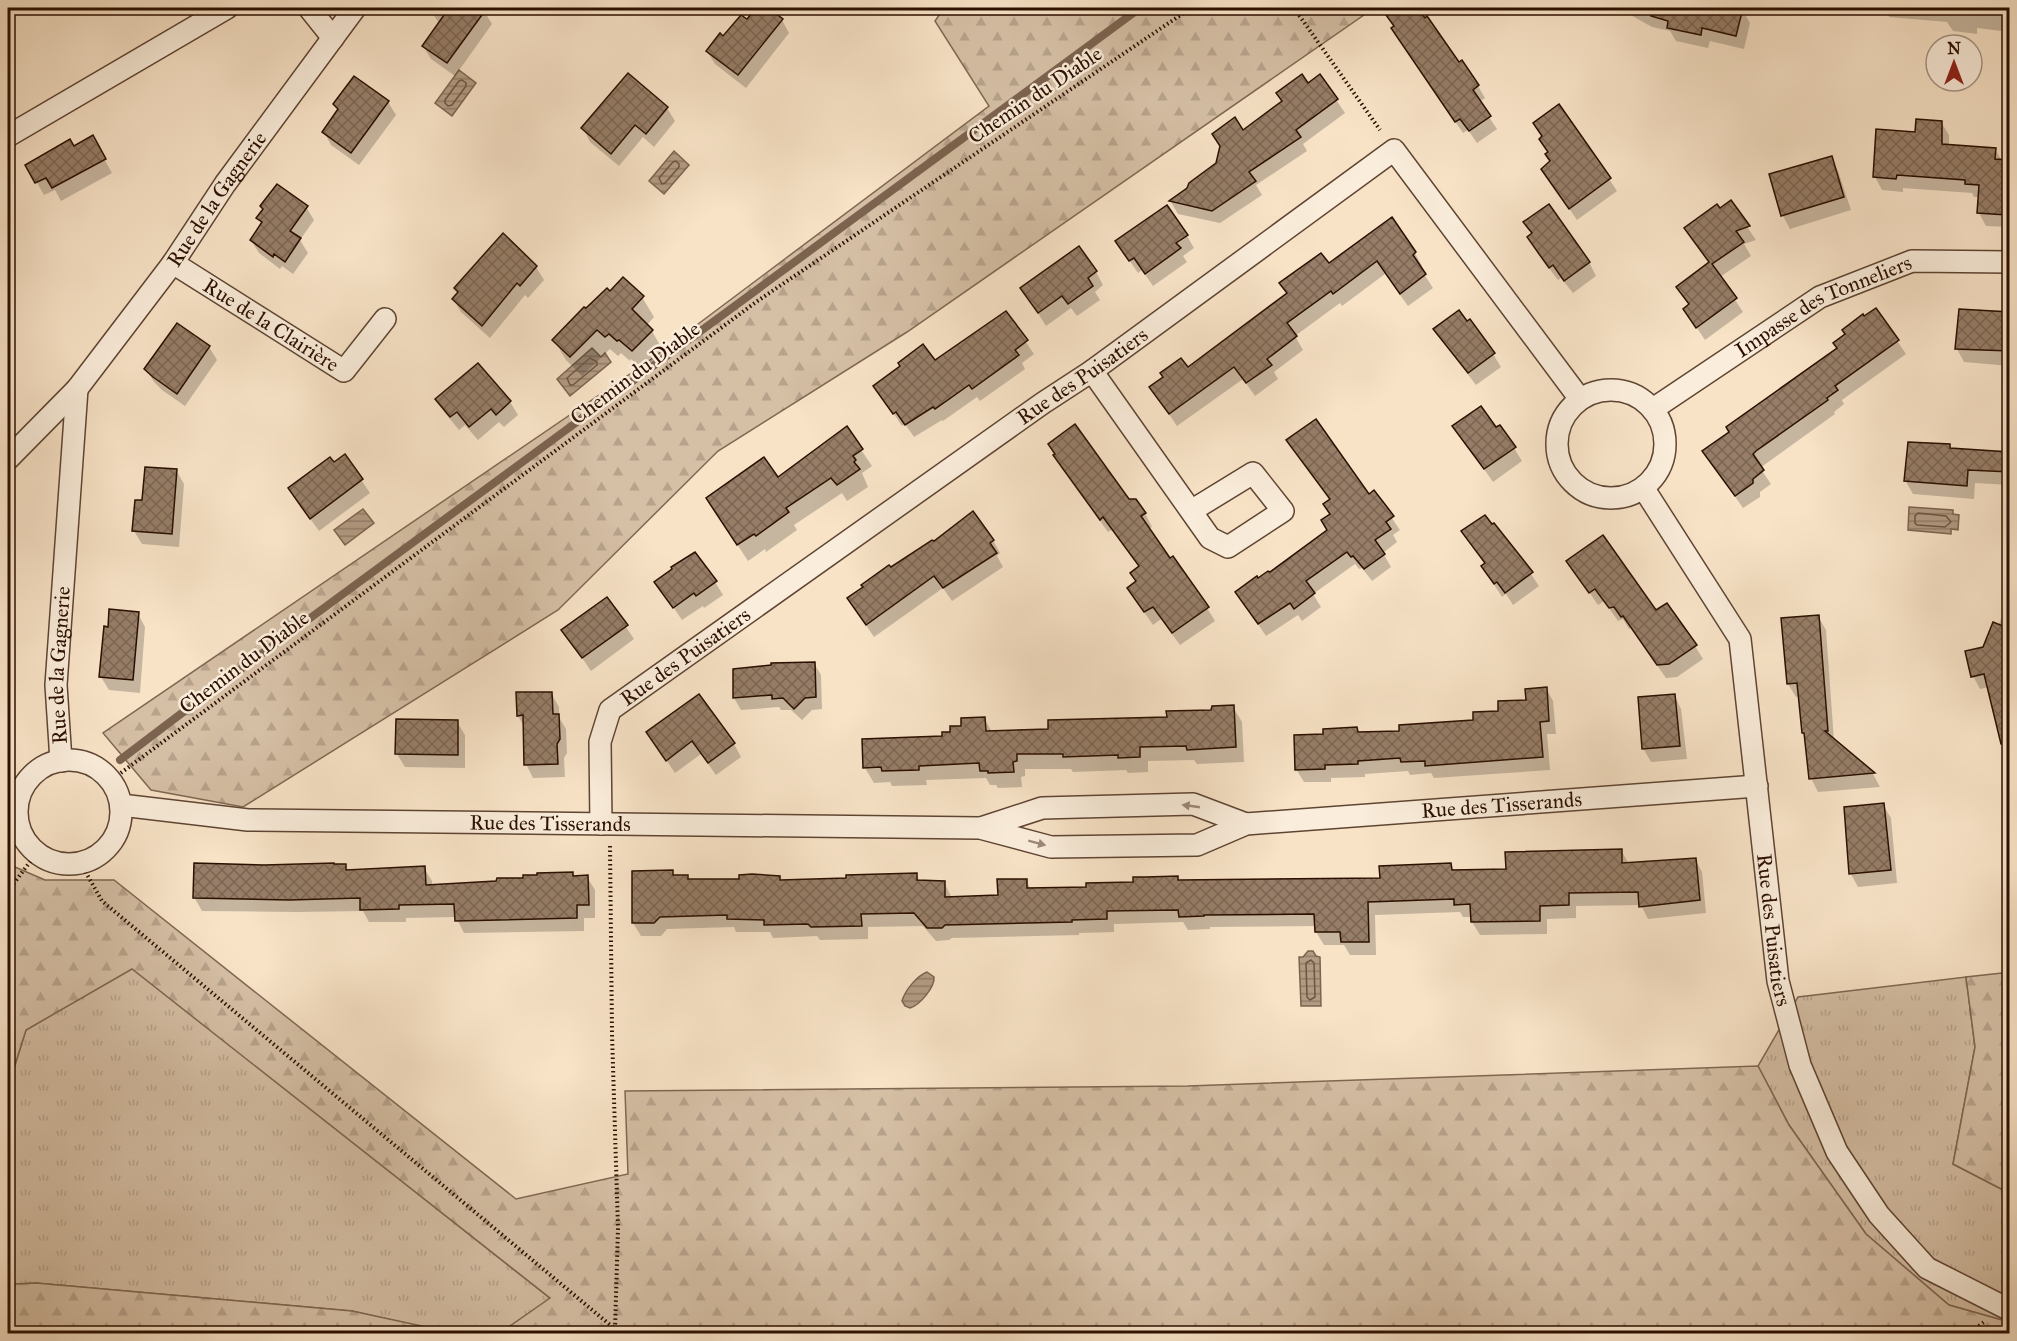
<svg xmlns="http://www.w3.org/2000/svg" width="2017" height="1341" font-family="'IM FELL Great Primer',serif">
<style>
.grass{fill:url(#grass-tufts);stroke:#806752;stroke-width:1.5}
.forest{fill:url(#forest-firs);stroke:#806752;stroke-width:1.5}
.water{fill:url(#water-rules);stroke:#7c634f;stroke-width:1.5}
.shadow{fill:#0003}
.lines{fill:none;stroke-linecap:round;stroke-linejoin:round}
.shore{stroke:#6e5542;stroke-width:1.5}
.stream{stroke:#7c634f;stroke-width:8}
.building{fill:url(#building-cross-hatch);stroke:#2b0f00;stroke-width:1.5}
.minor-casing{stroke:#5e4432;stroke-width:24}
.path{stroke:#2b0f00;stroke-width:4;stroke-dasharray:1.5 3;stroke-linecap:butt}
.minor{stroke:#faeddb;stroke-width:21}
.oneway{fill:#9d8978}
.labels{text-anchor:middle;stroke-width:5;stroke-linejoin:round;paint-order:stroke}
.street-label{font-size:21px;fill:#2b0f00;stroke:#faeddb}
</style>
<defs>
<pattern id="grass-tufts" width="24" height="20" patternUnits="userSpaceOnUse" patternTransform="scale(1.5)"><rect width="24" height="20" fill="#d5bfa5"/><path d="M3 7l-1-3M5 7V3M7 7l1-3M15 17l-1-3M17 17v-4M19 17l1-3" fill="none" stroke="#b7a38c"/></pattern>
<pattern id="forest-firs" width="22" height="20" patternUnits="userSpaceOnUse" patternTransform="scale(1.5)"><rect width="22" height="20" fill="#d5bfa5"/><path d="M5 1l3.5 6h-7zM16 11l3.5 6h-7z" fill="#b7a38c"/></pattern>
<pattern id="water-rules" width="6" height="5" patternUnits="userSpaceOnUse" patternTransform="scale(1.5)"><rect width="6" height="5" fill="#b29b83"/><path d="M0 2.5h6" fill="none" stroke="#917d69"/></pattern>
<pattern id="building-cross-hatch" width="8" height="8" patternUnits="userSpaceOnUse" patternTransform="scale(1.5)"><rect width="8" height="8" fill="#967d67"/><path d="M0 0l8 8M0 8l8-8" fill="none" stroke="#7b6552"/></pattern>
</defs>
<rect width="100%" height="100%" fill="#f8e3c7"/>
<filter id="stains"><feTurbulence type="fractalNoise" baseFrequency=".00333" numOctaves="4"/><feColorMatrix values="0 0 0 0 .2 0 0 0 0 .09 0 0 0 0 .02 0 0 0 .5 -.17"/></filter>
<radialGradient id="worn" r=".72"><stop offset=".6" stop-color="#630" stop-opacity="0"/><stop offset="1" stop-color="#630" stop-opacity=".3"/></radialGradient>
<g class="grass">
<polygon points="132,968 551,1299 500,1333 454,1334 352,1311 36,1283 16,1284 8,1294 8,1087 26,1030"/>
<polygon points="1966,977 1975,1047 1953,1164 2009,1193 2009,1322 1949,1305 1866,1234 1789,1125 1758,1066 1798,997"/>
</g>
<g class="forest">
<polygon points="944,8 1374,8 907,332 718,451 558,610 243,807 151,790 103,733 646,363 989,106 935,21"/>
<polygon points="8,864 45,880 114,880 516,1199 628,1174 625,1091 1188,1086 1758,1066 1789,1125 1866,1234 1949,1305 2009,1322 2009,1333 500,1333 550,1298 132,969 26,1030 8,1087"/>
<polygon points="2002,973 2010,989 2009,1193 1953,1164 1975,1047 1966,977"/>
<polygon points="36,1283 352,1311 454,1333 8,1333 8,1294 16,1284"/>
</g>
<g class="water">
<polygon points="459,70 476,83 452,116 435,103"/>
<polygon points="674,151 689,165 664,194 649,181"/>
<polygon points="592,348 601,357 605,353 611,362 570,396 557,379"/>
<polygon points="1909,507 1953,510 1953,514 1959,515 1958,530 1951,529 1951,534 1908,530"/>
<polygon points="363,509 374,523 345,545 334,530"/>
<polygon points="1308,951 1313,951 1316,956 1320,957 1321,1006 1301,1006 1299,957 1303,957"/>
<path d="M927,972l7,5c1,10 -14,28 -24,31l-5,-2 -3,-5c3,-11 15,-25 25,-29z"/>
</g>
<g class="shadow">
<polygon points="429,8 480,8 484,11 492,24 455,76 431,59 423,46 439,23"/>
<polygon points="758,8 766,8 782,20 789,33 746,88 715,64 707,51 747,21"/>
<polygon points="1390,8 1423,8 1428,15 1426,17 1459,64 1478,86 1485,98 1479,102 1497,129 1477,143 1468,130 1463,133 1400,41 1393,29 1395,27 1385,11"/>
<polygon points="1623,8 1735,8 1742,9 1750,23 1744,49 1710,41 1708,48 1676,41 1670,31 1652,27 1627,13"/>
<polygon points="1850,8 2010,8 2010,32 1977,28 1977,34 1953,31 1947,22 1889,17 1888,14 1853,10"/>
<polygon points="1320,76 1345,113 1303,144 1307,151 1256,185 1262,195 1220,223 1178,214 1171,202 1218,164 1243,132"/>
<polygon points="354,78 388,102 396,115 359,165 331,145 324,132 339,111 335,105"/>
<polygon points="667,108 675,121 654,147 643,137 619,166 590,142 583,128"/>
<polygon points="1941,122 1949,135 1949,146 1995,149 2002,161 2010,161 2010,227 1986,226 1979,213 1980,197 1974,197 1972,193 1903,188 1903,192 1882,190 1875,177 1917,133"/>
<polygon points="92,137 112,173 61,201 55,190 44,195 27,165 74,148"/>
<polygon points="1549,153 1609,179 1617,191 1577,220 1542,169 1552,162"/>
<polygon points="1831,158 1838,171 1851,210 1790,229 1783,216 1771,175"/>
<polygon points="1730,202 1756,240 1744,244 1751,256 1720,277 1743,312 1705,340 1685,310 1690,306 1678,287 1710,264 1686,228 1720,210"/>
<polygon points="306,207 314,220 300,240 308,253 293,274 282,266 280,269 259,253 251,240 262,225 258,218"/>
<polygon points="1392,219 1415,253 1422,266 1420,268 1433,288 1408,306 1385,274 1342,306 1340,303 1295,336 1303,350 1274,372 1278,379 1255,396 1243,379 1177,426 1151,388 1187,369 1287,294 1281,283 1329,265"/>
<polygon points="1525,222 1589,262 1596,276 1573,293 1561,278 1558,280 1536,251 1529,237 1532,235"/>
<polygon points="1187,236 1194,248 1183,256 1187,262 1153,286 1142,270 1138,273 1125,254"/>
<polygon points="536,267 544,280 528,298 525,295 490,338 461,312 453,299"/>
<polygon points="1096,272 1103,285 1095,292 1100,300 1077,316 1071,308 1046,326 1022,288"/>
<polygon points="610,293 642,297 654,317 646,326 652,331 663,351 644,371 631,359 630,361 621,353 618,356 610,349 582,376 566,360 554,340"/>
<polygon points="1876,310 1906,354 1842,400 1844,404 1834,412 1835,414 1760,468 1771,484 1760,492 1760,497 1743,508 1712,464 1838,348 1847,334"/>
<polygon points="1961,310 2010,311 2010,366 1964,362 1957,349"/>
<polygon points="1006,313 1034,354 1022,363 1025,369 980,401 977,397 943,421 942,420 914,437 905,424 902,426 875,386 935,362"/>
<polygon points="177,325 209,347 217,360 185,406 162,390 154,382 146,369"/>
<polygon points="1435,329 1493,354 1501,367 1476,385 1443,342"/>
<polygon points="437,400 510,402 518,415 504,427 499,422 478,440 465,425 459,430 445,413"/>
<polygon points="1454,426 1514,448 1522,461 1493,482"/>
<polygon points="847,429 872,466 862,473 868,487 847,501 842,493 794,525 797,530 766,552 765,549 748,561 718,515 778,479"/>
<polygon points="1288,441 1369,496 1374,492 1400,530 1393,535 1397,542 1383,553 1391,567 1372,581 1362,568 1359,569 1355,564 1313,594 1321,607 1302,621 1298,615 1266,636 1237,593 1270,574 1329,531 1331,515 1330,501"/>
<polygon points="1050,445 1145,513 1152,527 1148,529 1169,560 1207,608 1215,621 1180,645 1161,619 1153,625 1137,602 1140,568 1112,530 1108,532 1062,469"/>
<polygon points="1949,446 1951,450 2010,454 2010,485 1975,483 1974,499 1913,494 1905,480"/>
<polygon points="345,456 370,493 319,531 298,502 334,464"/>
<polygon points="176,470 184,484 179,547 142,544 134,531 144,501"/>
<polygon points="1463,532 1512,546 1539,586 1513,605 1506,594 1502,597 1491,580 1483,566 1486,565"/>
<polygon points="993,540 1000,553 997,556 1003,567 952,601 943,588 874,637 848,599 890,569 933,543"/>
<polygon points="1568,561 1695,646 1703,659 1677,677 1666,678 1631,628 1629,629 1623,619 1618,621 1604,601 1598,605"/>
<polygon points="656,582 715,582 723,595 704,608 703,606 682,620"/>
<polygon points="607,599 634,639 591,671 563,630"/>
<polygon points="2010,599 2010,763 1989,687 1980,689 1973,676 1984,648 1998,626"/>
<polygon points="138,614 145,627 140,693 109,690 101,677 109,628"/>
<polygon points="1818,616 1826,630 1834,741 1873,774 1880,787 1818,792 1811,778 1800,696 1796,697 1788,684"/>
<polygon points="814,663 821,675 822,709 812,710 802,720 791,710 781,710 779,707 741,710 734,698"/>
<polygon points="1546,688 1553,701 1556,734 1547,734 1550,770 1434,778 1431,773 1410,775 1408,771 1365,774 1365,777 1331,778 1331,782 1304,782 1296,769 1359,734 1401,732 1475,721 1527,701"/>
<polygon points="551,693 559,707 559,717 566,729 567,753 564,758 565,777 533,778 526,764 524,726 518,716"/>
<polygon points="1674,695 1681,709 1687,759 1651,762 1643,748"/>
<polygon points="1233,707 1242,722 1244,762 1197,764 1194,760 1148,761 1148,772 1128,773 1126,770 1073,772 1071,769 1025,769 1025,776 1021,777 1022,787 998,788 996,785 990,785 986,778 926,780 927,785 892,786 890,782 874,783 865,768 943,738 984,718 992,732 1050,731 1168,718"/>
<polygon points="457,722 465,735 465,768 405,767 397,754"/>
<polygon points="648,733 734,744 741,757 716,775 701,754 675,773"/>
<polygon points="1883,805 1891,818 1897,883 1858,887 1851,874"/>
<polygon points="1621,850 1629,864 1695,859 1702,872 1706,913 1648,919 1641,905 1576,906 1576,918 1547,919 1547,934 1480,935 1472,922 1472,917 1463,917 1460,912 1375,915 1376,955 1350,955 1344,945 1324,945 1316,932 1316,926 1210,927 1210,929 1188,930 1183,922 1114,924 1114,932 1079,933 1079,935 952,938 949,940 936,941 923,926 868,927 868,939 820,940 817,936 773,938 770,932 736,932 734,927 667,929 661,936 641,936 633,923 672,872 675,877 687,877 689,880 740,880 779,877 782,881 916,874 920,882 944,882 952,898 999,897 1026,880 1031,890 1087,889 1178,878 1180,882 1382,879 1451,865 1454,871 1507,870"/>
<polygon points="345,866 348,871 424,868 432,881 432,886 573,874 575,878 587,877 595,890 595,918 584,918 584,931 464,933 456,917 406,918 406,922 369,922 363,911 297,912 202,911 194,897"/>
</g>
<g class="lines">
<g class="shore">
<polygon points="462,80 466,83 466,86 452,105 448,106 445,103 445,100 459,81"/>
<polygon points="676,161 679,164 679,167 665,183 662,184 659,178 673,162"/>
<polygon points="590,358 597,362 597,365 573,385 570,385 567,378"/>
<polygon points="1918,513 1946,516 1951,522 1945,527 1917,525 1915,523 1915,516"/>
<polygon points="1311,960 1314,963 1315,997 1310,1000 1307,997 1306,963"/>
</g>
<polyline class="stream" points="120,760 211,691 1140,8"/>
</g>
<g class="building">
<polygon points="449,8 487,8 447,63 422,46"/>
<polygon points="756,8 768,8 783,19 738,75 706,51 720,33 723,36 741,15 747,19"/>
<polygon points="1381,8 1417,8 1425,18 1427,16 1459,62 1462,60 1479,85 1473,90 1491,116 1469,131 1460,119 1455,122 1391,28 1394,26"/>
<polygon points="1652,8 1743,8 1736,36 1702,28 1701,35 1667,28 1668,21 1651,16"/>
<polygon points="628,73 668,107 646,134 635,125 611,154 581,128"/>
<polygon points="1302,74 1308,83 1320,74 1338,99 1296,130 1301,137 1249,172 1256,181 1212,211 1169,201 1187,188 1189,183 1216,163 1220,146 1212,134 1235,117 1243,130 1282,101 1276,93"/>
<polygon points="354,76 389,101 351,153 322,132 338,109 333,104"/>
<polygon points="1559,104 1611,178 1569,209 1541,169 1550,161 1545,154 1548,152 1539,139 1542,136 1533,123"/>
<polygon points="1916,119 1942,121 1942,144 1996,148 1995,159 2010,160 2010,214 2007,213 2007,215 1977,213 1979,185 1965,184 1965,180 1897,175 1896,179 1873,177 1876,129 1915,132"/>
<polygon points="93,135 106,159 52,188 46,178 35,183 25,165 70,139 74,146"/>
<polygon points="1832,156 1844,197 1781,216 1769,174"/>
<polygon points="277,184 308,206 290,231 301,238 285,262 274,254 273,257 250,240 262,222 256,218 263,209 260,206"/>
<polygon points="1731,200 1750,226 1736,231 1744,242 1712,264 1737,298 1696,328 1683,309 1689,304 1676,287 1709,262 1684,228 1717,204 1720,208"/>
<polygon points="1549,204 1590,262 1564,281 1553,265 1549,268 1527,237 1532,233 1523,222"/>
<polygon points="1167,205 1188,235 1176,243 1181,248 1145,274 1134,258 1129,261 1115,241"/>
<polygon points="1392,217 1416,252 1413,255 1426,274 1400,294 1377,261 1333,294 1331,291 1287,323 1297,336 1267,359 1272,365 1246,383 1234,367 1169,414 1149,387 1163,377 1160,373 1181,358 1188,367 1287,293 1279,283 1321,253 1329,263"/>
<polygon points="503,233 537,266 520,286 517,283 482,326 452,299 458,292 454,288"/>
<polygon points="1079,246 1097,271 1088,278 1093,286 1068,304 1062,296 1038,313 1020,288"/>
<polygon points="623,277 644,296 632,309 653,330 632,351 619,340 617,341 609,334 605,337 597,330 570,357 552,340 584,307 586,308 607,288 610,291"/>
<polygon points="1876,308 1899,340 1835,386 1838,390 1827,398 1828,400 1756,451 1753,454 1764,470 1753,479 1753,483 1735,496 1702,451 1729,432 1726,427 1837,348 1833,343 1845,334 1842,330 1863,314 1864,316"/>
<polygon points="1959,309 2010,312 2010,351 1955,349"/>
<polygon points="1459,310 1467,321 1470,319 1495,353 1468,373 1433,329"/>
<polygon points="1006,311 1028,340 1015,350 1019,355 972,389 969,385 935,409 933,407 905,425 896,412 893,414 873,386 900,366 898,363 923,344 935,360"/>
<polygon points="177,323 210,346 177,394 153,377 144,369"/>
<polygon points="478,363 511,401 496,415 491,409 469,427 457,412 450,417 435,399"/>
<polygon points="1481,406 1496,427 1500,425 1516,447 1484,469 1452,426"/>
<polygon points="1316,419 1369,494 1374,490 1394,516 1386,522 1391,529 1375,540 1385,554 1364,569 1353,556 1351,557 1347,552 1306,581 1315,593 1294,609 1290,603 1258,624 1235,592 1257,576 1258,578 1268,571 1270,572 1327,530 1321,520 1330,514 1323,504 1330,499 1286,440"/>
<polygon points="1075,424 1129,499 1136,499 1146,513 1141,516 1170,558 1173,556 1209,607 1172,633 1153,607 1144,612 1127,588 1136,581 1130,573 1139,566 1103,517 1100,520 1053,455 1055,454 1048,444"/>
<polygon points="847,426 863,449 853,456 856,460 854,462 860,469 837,485 831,478 786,508 789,512 756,536 754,534 737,545 706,498 764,457 778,477"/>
<polygon points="1908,442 1950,444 1950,448 2010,452 2010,472 1968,470 1967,486 1904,481"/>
<polygon points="345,454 363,479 310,519 288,488 330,457 334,462"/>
<polygon points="145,467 177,469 172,534 132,531 135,500 142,500"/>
<polygon points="973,511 994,540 990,543 997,553 943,588 934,576 866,625 847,598 863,587 861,585 889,565 891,567 932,540 934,541"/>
<polygon points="1485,515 1492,524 1494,523 1533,572 1505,593 1497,582 1494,584 1481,566 1485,563 1461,531"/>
<polygon points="1603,535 1656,610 1667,603 1697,645 1669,664 1657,665 1623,616 1621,617 1614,607 1609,608 1595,589 1589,593 1566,561"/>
<polygon points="695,552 717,581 696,596 694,593 673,608 654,582 672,569 671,567"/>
<polygon points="607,597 628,625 582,658 561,630"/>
<polygon points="109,609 139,612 133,680 99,677 104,626 108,627"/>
<polygon points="1819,615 1828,731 1825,731 1875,773 1809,779 1804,733 1802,733 1797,683 1787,684 1781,618"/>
<polygon points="1993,622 2010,629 2010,743 2001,744 1984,674 1971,677 1965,651 1983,647"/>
<polygon points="815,662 816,697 805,698 794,709 783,698 772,699 772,695 733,698 733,669 771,665 771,663"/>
<polygon points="1547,687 1549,721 1540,722 1543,757 1425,766 1425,761 1401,762 1400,758 1358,761 1358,764 1325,765 1325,769 1295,770 1294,735 1323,734 1323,729 1357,727 1358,732 1399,731 1399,725 1473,720 1473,712 1498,711 1498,701 1526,700 1525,689"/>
<polygon points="516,692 552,692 553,714 559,714 560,739 557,744 558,764 524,765 523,715 517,716"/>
<polygon points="699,694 735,743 708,763 692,741 666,761 646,732"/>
<polygon points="1675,694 1680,746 1642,749 1638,697"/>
<polygon points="1234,705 1236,747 1187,750 1186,746 1140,747 1140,757 1118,758 1118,755 1063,757 1063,754 1017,754 1017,761 1013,762 1014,772 988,773 988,771 980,771 979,763 919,766 919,770 882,771 881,767 863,768 862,739 942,736 942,732 950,732 950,726 961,726 961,718 985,717 986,731 1048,729 1048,720 1167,717 1166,711 1211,710 1212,706"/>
<polygon points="396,719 458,720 458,755 395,754"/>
<polygon points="1884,803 1891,870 1849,874 1844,807"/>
<polygon points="1622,849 1622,863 1696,858 1700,900 1639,907 1638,892 1569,893 1569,905 1540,906 1540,921 1471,922 1470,904 1454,905 1454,899 1368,902 1369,942 1341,942 1340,932 1315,932 1314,914 1204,915 1204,916 1179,917 1178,910 1107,911 1107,919 1072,920 1072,922 945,925 942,928 927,928 914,913 861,914 862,926 811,927 808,924 764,925 764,920 727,919 727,915 660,917 654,923 632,923 632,871 673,870 673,875 688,875 688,879 739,879 739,875 752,874 780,876 780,880 846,878 846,875 917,873 917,880 945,881 945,897 998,895 997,879 1027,879 1027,888 1086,887 1086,883 1133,882 1133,877 1145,877 1178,876 1178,880 1380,878 1379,866 1451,863 1452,870 1506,869 1505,852"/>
<polygon points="194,863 264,865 334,863 334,864 346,864 346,870 425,866 426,885 496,881 497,878 523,878 523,875 537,875 537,873 573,872 573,876 588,875 589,905 577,905 577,918 455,921 454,904 399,905 399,909 360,910 360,898 289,900 193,898"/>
</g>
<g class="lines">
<defs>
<g id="minor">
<polyline points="309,8 333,38"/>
<polyline points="8,136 227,8"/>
<path id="s1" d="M173,263l171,108 41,-52"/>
<polyline points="1092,371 1210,538 1228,547 1283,511 1253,473 1191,511"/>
<circle cx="1611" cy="444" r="54"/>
<path id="s2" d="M1653,409l167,-112 92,-36 98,1"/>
<path id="s3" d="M8,459l69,-70 96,-126 52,-79 130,-176"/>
<path id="s4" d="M1644,489l96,150 38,342 22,84 37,87 42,63 48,53 83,42"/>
<circle cx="69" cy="812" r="52"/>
<path id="s5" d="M61,761l-5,-76 21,-296"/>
<path id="s6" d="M121,805l127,15 732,8 71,19 146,-2 49,-21 511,-38"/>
<path id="s7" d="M601,824l-1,-82 10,-32 433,-307 49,-32 302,-221 186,249"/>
<polyline points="981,828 1042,808 1193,804 1246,824"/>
</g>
</defs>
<use href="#minor" class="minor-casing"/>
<g class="path">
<polyline points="1294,8 1380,130"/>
<polyline points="110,781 756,302 1191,8"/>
<polyline points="610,846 612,1034 618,1228 615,1329"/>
<polyline points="81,864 102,901 621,1334"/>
<polyline points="8,891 36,854"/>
<polyline points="1968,1334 1984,1322"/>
</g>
<use href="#minor" class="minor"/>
</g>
<defs><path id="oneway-solid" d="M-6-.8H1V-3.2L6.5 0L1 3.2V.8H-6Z" transform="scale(1.5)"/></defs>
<g class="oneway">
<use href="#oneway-solid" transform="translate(1191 806) rotate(-172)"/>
<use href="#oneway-solid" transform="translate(1037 843) rotate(15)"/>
</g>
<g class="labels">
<g class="street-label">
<text transform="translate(1035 95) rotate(-34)" y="7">Chemin du Diable</text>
<text dy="7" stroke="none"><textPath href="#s3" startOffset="334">Rue de la Gagnerie</textPath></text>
<text dy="7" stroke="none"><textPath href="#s2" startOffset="200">Impasse des Tonneliers</textPath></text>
<text dy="7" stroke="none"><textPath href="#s1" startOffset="116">Rue de la Clairière</textPath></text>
<text transform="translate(635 373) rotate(-37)" y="7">Chemin du Diable</text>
<text dy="7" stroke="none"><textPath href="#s7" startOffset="694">Rue des Puisatiers</textPath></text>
<text dy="7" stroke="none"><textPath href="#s7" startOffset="208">Rue des Puisatiers</textPath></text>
<text transform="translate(244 662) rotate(-37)" y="7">Chemin du Diable</text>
<text dy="7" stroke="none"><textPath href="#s5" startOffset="96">Rue de la Gagnerie</textPath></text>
<text dy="7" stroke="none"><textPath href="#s6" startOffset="1389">Rue des Tisserands</textPath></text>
<text dy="7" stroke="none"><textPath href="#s6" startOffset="430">Rue des Tisserands</textPath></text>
<text dy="7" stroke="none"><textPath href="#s4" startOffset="471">Rue des Puisatiers</textPath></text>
</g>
</g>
<rect width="2017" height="1341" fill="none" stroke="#f8e3c7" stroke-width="30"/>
<rect x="9" y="9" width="1999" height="1323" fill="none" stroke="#2b0f00" stroke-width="3"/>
<rect x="15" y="15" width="1987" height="1311" fill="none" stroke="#2b0f00" stroke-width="1.5"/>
<g transform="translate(1954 63)"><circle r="28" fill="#faeddb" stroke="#a79483" stroke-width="1.5"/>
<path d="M0-4.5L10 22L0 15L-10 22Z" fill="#8f2418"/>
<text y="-9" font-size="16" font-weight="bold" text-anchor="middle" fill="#2b0f00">N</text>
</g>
<rect width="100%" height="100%" filter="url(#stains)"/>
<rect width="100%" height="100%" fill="url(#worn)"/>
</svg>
